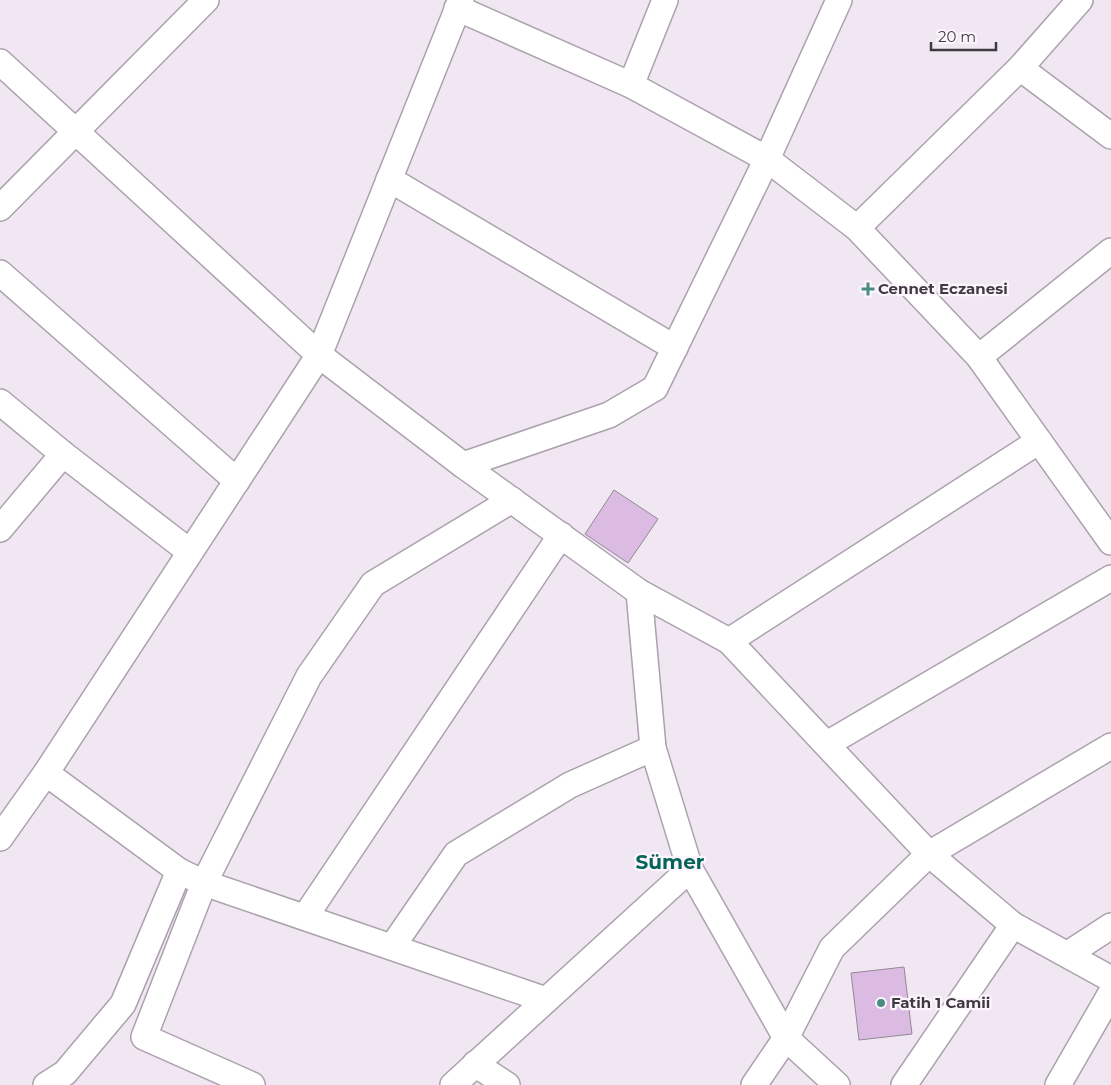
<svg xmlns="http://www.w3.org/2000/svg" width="1111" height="1085" font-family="Montserrat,sans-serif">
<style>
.building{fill:#dcbbe2;stroke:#928994}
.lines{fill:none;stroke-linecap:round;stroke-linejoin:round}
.minor-casing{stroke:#aba2ad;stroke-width:28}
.minor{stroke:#fff;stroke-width:25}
.poi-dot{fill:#498d81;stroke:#fdf5fe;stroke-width:2}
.labels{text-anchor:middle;stroke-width:4.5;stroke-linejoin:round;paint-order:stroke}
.poi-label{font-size:15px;font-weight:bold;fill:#3e3a3f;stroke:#fdf5fe;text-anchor:start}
.district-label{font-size:20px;font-weight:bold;fill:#056459;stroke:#fdf5fe}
</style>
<rect width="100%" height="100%" fill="#f1e7f3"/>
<g class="building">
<polygon points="614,490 658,519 628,563 585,534"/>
<polygon points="904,967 912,1034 859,1040 851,973"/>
</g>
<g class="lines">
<defs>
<g id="minor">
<polyline points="457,8 631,85 767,159 857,228 979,357 1111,542"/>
<polyline points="0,62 319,355 463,465 639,592 729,641 929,854 1013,925 1111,979"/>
<polyline points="1020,68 1111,136"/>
<polyline points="631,85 665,0"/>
<polyline points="389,179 675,348"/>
<polyline points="0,208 206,0"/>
<polyline points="857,228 1020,68 1080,0"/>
<polyline points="0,273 237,481"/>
<polyline points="979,357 1111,251"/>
<polyline points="0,402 63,454 190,552"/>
<polyline points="463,465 609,415 655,388 767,159 839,0"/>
<polyline points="0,529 63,454"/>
<polyline points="639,592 653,748 690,869 786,1038 837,1085"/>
<polyline points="729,641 1039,441"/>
<polyline points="827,744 1111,578"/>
<polyline points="46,773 179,871 204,883 546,1000"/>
<polyline points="0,838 46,773 319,355 461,0"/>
<polyline points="305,917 561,535"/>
<polyline points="392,947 456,854 570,785 653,748"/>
<polyline points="1068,954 1111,926"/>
<polyline points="475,1064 507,1085"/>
<polyline points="46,1085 65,1073 123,1004 179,871"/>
<polyline points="252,1085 144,1037 204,883 309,676 373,584 512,500"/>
<polyline points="453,1085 690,869"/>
<polyline points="754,1085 786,1038 832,948 929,854 1111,746"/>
<polyline points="904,1085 1013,925"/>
<polyline points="1058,1085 1111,993"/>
</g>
</defs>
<use href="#minor" class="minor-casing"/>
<use href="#minor" class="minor"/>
</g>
<g class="poi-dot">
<path d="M865.5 281.5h5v5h5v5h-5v5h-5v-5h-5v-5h5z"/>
<circle cx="881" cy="1003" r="5"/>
</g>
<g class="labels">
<g class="poi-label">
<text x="878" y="294">Cennet Eczanesi</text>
<text x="891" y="1008">Fatih 1 Camii</text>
</g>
<g class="district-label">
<text x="670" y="869">Sümer</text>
</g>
</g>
<path d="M931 42v8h65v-8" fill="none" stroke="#3e3a3f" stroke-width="2.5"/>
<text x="938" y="42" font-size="15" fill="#3e3a3f" stroke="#fdf5fe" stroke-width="4" paint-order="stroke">20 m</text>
</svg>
